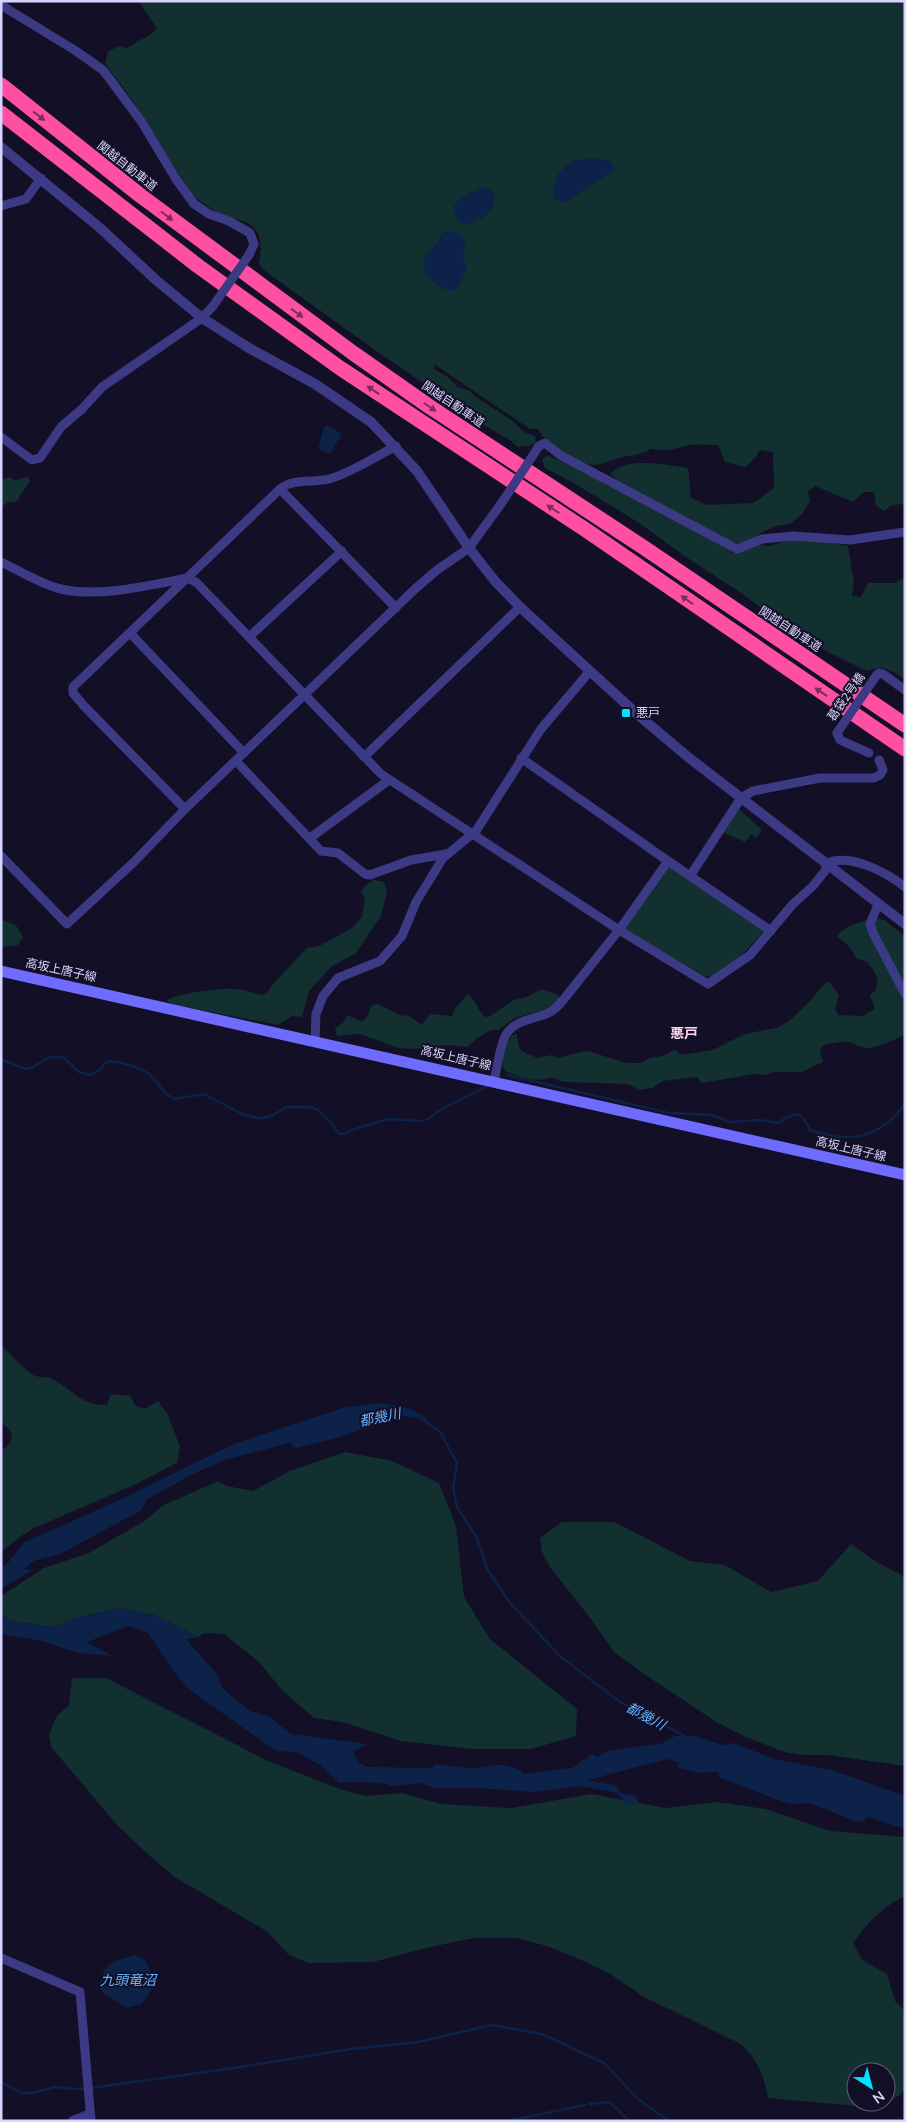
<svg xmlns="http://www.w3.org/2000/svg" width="906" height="2122" font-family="Mulish,'Noto Sans JP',sans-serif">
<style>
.green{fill:#12302f;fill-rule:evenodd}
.water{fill:#0c2248}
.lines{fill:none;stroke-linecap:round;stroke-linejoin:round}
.stream{stroke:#0c2248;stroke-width:2.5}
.minor{stroke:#3d3a85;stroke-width:9}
.tertiary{stroke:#3d3a85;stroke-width:10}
.secondary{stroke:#6f6bff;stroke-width:11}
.motorway{stroke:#ff4fa3;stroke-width:15}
.minor-bridge{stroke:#3d3a85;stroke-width:9}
.oneway{fill:#7d2c5e}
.poi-dot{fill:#00e5ff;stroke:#130f26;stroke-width:2}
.labels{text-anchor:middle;stroke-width:4;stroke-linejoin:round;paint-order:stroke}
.street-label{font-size:12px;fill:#d9d4ff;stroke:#130f26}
.poi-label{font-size:12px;fill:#d9d4ff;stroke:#130f26;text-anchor:start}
.neighbourhood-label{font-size:14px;font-weight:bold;fill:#ffd6f0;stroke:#130f26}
.water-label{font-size:14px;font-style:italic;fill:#62b6ff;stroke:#130f26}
</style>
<rect width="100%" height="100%" fill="#130f26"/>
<g class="green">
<path d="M138,1h767v505l-1,-2 -12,1 -8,6 -8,-5 -2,-14h-10l-11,10 -38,-16 -7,6 2,9 -8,13 -12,10 -14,2 -16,7 -7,7 -15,3 -14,-3 -100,-54 -14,-12c19,-18 54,-9 78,-6l3,30 16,7 46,-2 21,-15 -1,-36 -13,-2 -5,8 -10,9 -20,-5 -7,-17c-9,0 -19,-1 -28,0 -15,4 -22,6 -39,4 -10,6 -17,6 -29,8 -9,2 -17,7 -26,8 -17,1 -51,-21 -58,-36h-8l-96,-65v5l14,8 10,10 12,4 6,6 38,25 10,10 11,4 1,6 -4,3 -14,2 -7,-6 -30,-18 -106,-73 -110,-79 -6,-7c3,-17 4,-36 -16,-43 -5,-2 -11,-2 -15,-4 -13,-5 -24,-13 -35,-21l-54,-83c-6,-16 -25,-35 -34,-50l3,-11 10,-6 9,2 24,-14 6,-6z"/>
<path d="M546,455l40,17 22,14 42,18 35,19 48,30 21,-9 16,2 27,-9 51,9 6,37 -2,13 9,1 7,-14h28l9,-6v102c-14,-9 -23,-15 -38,-8l-47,-23 -29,-18 -50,-37 -52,-34 -53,-38 -59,-36 -32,-17 -3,-8z"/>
<polygon points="9,477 15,480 28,477 30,481 16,502 8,502 1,507 1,480"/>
<polygon points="738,808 762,830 756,838 751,834 745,842 722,832"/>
<polygon points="667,868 671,868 764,931 738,959 711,977 704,976 625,929"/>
<path d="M374,880l10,2 3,10 -6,24 -25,37 -24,13 -23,25 -7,26 -10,-1 -14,9 -103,-20 -8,-4c8,-8 56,-13 69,-12 9,0 17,4 26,6l7,-4 3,-6 35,-37 12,-2 33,-18 10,-11 3,-19 -4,-7 6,-7z"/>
<path d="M874,918l10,2 21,16v99c-9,4 -29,13 -38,13 -6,0 -12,-5 -19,-6 -5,-1 -21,2 -26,4l-2,5 3,11 -21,10h-28l-9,3 -11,-1 -52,9 -5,-6 -34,4 -10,7 -13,2 -12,-6 -64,-2 -12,-5c-12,7 -34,-1 -47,-6 -6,-11 0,-25 7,-36l5,-1 1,11 4,6 15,7 15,-3 5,3 7,-1 7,-3 17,-3 38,12h15l9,-5 13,-2 12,-7 6,6 32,-5 32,-16 31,-6 12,-6 22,-21 14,-17 6,-2 9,14 -4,12 3,7 25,1 12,-8 -5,-12 6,-7 2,-9 -4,-9 -7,-9 -11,-4c-4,-10 -10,-15 -19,-21 7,-12 25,-15 37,-19z"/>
<path d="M1,919c13,7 14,1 22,18l-5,8 -17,2z"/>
<path d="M542,989l16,6 1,4 -13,10 -31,9 -17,12h-7l-14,8 -9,9 -21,-2 -31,4 -18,-1 -38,-14 -23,2 -2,-8 9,-6 3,-7 15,7 5,-5 5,-12 5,-1 23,11 9,1 13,9 8,-11 22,2 3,-7 13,-15c8,7 9,15 17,23l5,-1 24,-16 13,-3z"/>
<path d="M1,1345c9,8 23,25 32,30 6,3 13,1 19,4 22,11 29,27 55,26l4,-11 19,2 6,10 8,3 14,-8 10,14 12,32 -3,16 -43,22 -100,43 -13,8 -20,16v-102l6,-3 5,-9 -2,-8 -9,-8z"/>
<polygon points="345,1452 392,1461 439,1483 456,1526 464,1597 490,1639 577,1709 576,1736 531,1749 473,1749 401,1741 343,1722 314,1718 282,1690 259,1662 224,1634 204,1633 198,1637 155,1615 119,1608 84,1616 53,1627 10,1621 1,1612 1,1596 44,1568 89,1553 146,1520 162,1506 218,1481 227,1486 253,1491 290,1471"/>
<polygon points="562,1522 614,1522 690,1561 725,1565 771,1592 818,1581 851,1544 875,1561 905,1577 905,1766 829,1755 802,1755 784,1752 744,1736 718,1723 644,1674 614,1652 594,1623 550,1567 542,1552 540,1538"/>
<path d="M72,1678h34l162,83 69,27 28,8 37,-3 39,11 70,4 81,-14 73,14 51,-6 50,7 64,22 75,6v59c-23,11 -37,26 -52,47l9,17 25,14 8,27 10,10v78l-5,6 -21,13 -111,-10c-4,-22 -11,-39 -27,-54l-97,-47 -34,-23 -31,-15 -32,-13 -30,-8h-43l-48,10 -53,14 -65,1 -20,-9 -20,-22 -93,-55 -24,-20 -33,-31 -67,-79 -2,-12 7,-18 13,-12zM856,2072h30v30h-30z"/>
</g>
<g class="water">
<path d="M604,159l8,3 2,7 -9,9 -15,7 -22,17 -5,1 -8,-4c-8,-13 7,-35 21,-39 8,-2 19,-1 28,-1z"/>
<path d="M481,187c30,4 4,41 -21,36l-5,-6 -2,-9 7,-10z"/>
<path d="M448,231l9,2 8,6v6l-2,9 4,16 -11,19 -5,2c-8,-1 -15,-6 -21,-11 -19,-22 7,-29 11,-46z"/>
<polygon points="327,425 340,433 341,435 330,454 318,449 324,427"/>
<polygon points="383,1403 412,1409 429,1419 400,1416 340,1437 296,1448 290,1443 227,1459 193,1474 146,1500 142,1510 60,1554 36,1560 23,1569 33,1570 1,1589 1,1567 7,1564 23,1543 113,1503 236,1443 346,1407"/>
<path d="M119,1608l36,7 43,22 -12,2 31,35 5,14 28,23 20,6 21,17 76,10 -13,8 4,10 9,5 65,1 4,-4c12,1 24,4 36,4 22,-1 32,-9 52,6l48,-6 20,-14 5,3 11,-6 55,-8 12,-7h20l27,9 12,-2 40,16 58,11 73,26v33l-37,-12 -6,5 -7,-1 -45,-18 -21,1 -68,-26 -4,-6 -16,1 -23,-5v-6l-11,-3 -79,21 29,6 4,7 14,3 4,6 -11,4 -11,-13 -36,-7 -46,6 -60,-4h-39l-17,-5 -26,3 -11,-3 -28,-1 -15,1 -19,-18 -23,-13 -21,-1 -86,-61 -13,-14 -30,-44 -19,-6 -41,16 26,14 -35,-3 -36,-12 -41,-7v-22l9,9 43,6 24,-9z"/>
<path d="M135,1955c12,3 19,18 17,31 -1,7 -7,13 -11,18l-14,4 -24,-15 -3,-5c0,-23 15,-28 35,-33z"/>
</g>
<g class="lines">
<g class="stream">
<path d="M1,1059l24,10 6,-1 19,-11h13l16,15 10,3 11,-5 6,-8c9,-3 36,6 44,13 10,8 11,18 25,24l29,-5 38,20 16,4 11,-1 18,-10h23l6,2 8,6 16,19h5l7,-4 36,-11 35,2 6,-3 14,-10 43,-21"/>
<path d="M507,1075l162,38 43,2 17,7 31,-2 18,3c18,-11 22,-14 32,7 40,13 68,10 95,-26"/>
<polyline points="418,1416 440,1432 457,1463 453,1488 457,1507 477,1538 488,1571 511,1604 561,1657 620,1702 687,1737"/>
<polyline points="1,2082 22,2093 33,2093 55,2087 75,2089 91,2088 234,2068 351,2049 418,2042 492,2025 542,2034 604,2063 638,2099 669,2121"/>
<polyline points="589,2104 610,2102 629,2121"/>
<polyline points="508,2121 585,2105"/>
<polyline points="829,2121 840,2121"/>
</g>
<g class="minor">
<polyline points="1,5 76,51 103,70 141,121 176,179 194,204 209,214 229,221 250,233 254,244 249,255"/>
<polyline points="1,206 26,199 41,178"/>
<polyline points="1,437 32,460 40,458 61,427 82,409 102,387 202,318 213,306"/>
<polyline points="539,446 545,443 560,455 737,549 762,539 793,536 850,540 905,532"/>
<path d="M280,489c12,-11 35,-6 49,-10 20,-5 48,-23 67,-33"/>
<path d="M1,562c19,9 39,22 60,27 37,9 89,-4 127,-11l9,5 184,191 238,156 89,54 42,-29 43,-51 20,-18 15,-19"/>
<polyline points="130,633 244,753"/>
<polyline points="249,637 342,551"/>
<polyline points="876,676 879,673 883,674 905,690"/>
<polyline points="837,733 840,740 869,753"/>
<polyline points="364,757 520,607"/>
<polyline points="521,758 668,861 771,931"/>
<polyline points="236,761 321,851 338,853 365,874 370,875 411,860 446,854"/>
<polyline points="185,809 84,706 73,693 73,687 280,489 396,608"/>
<polyline points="310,838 389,780"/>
<polyline points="1,856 67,924 134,862 185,809 415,589 437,570 469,548 503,501"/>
<path d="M825,864c24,-12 61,8 80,23"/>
<polyline points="690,876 741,798 753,791 820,778 874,778 880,775 883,770 879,760"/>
<polyline points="878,905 870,924 873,933 905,994"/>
<polyline points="315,1041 316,1014 323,996 338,978 380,961 402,936 416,902 443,858 476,831 541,729 590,671"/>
<path d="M494,1081c3,-14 5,-29 10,-42 7,-18 26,-19 42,-25 8,-3 13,-9 18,-15l55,-69 49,-69"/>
<polyline points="1,1958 80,1992 91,2121"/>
</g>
<g class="tertiary">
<polyline points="1,147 99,227 156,280 202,318 249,348 315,384 371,422 417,471 469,548 495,581 520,607 637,714 688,757 905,924"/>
<polyline points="73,2121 90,2114"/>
</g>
<polyline class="secondary" points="1,971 905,1175"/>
<g class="motorway">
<polyline points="1,85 141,196 353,353 430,407 646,549 905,725"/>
<polyline points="1,113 198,266 340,368 586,530 905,749"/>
</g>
<g class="minor-bridge">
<polyline points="213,306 249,255"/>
<polyline points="503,501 539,446"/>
<polyline points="837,733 876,676"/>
</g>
</g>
<defs><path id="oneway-solid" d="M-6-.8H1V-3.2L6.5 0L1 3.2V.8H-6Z" transform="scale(1.25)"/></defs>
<g class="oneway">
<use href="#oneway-solid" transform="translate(39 116) rotate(38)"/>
<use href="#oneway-solid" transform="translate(167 216) rotate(37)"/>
<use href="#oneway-solid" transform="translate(297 313) rotate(36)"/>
<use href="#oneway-solid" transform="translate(373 390) rotate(-146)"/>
<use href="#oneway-solid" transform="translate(430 407) rotate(35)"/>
<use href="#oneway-solid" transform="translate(553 509) rotate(-147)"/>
<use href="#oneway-solid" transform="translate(687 600) rotate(-145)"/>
<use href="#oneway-solid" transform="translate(821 692) rotate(-146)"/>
</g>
<rect class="poi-dot" x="621" y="708" width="10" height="10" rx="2.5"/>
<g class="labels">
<g class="street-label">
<text transform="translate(127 166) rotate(38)" y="4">関越自動車道</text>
<text transform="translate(453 404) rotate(34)" y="4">関越自動車道</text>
<text transform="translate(790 629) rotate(33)" y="4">関越自動車道</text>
<text transform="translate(846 697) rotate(-55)" y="4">葛袋2号橋</text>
<text transform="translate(61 970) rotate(12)" y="4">高坂上唐子線</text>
<text transform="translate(456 1058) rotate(13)" y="4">高坂上唐子線</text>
<text transform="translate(851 1149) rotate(13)" y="4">高坂上唐子線</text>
</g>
<g class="poi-label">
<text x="636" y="717">悪戸</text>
</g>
<g class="neighbourhood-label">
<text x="684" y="1038">悪戸</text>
</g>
<g class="water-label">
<text transform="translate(380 1417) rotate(-11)" y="5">都幾川</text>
<text transform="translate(646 1716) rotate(28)" y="5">都幾川</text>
<text x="128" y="1985">九頭竜沼</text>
</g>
</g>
<rect width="906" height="2122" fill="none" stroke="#d9d4ff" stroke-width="5"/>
<g transform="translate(871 2087) rotate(144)"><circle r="24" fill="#130f26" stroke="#625e7d"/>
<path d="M0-4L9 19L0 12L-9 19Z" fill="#00e5ff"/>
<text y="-8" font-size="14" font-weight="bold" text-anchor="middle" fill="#d9d4ff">N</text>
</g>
</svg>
